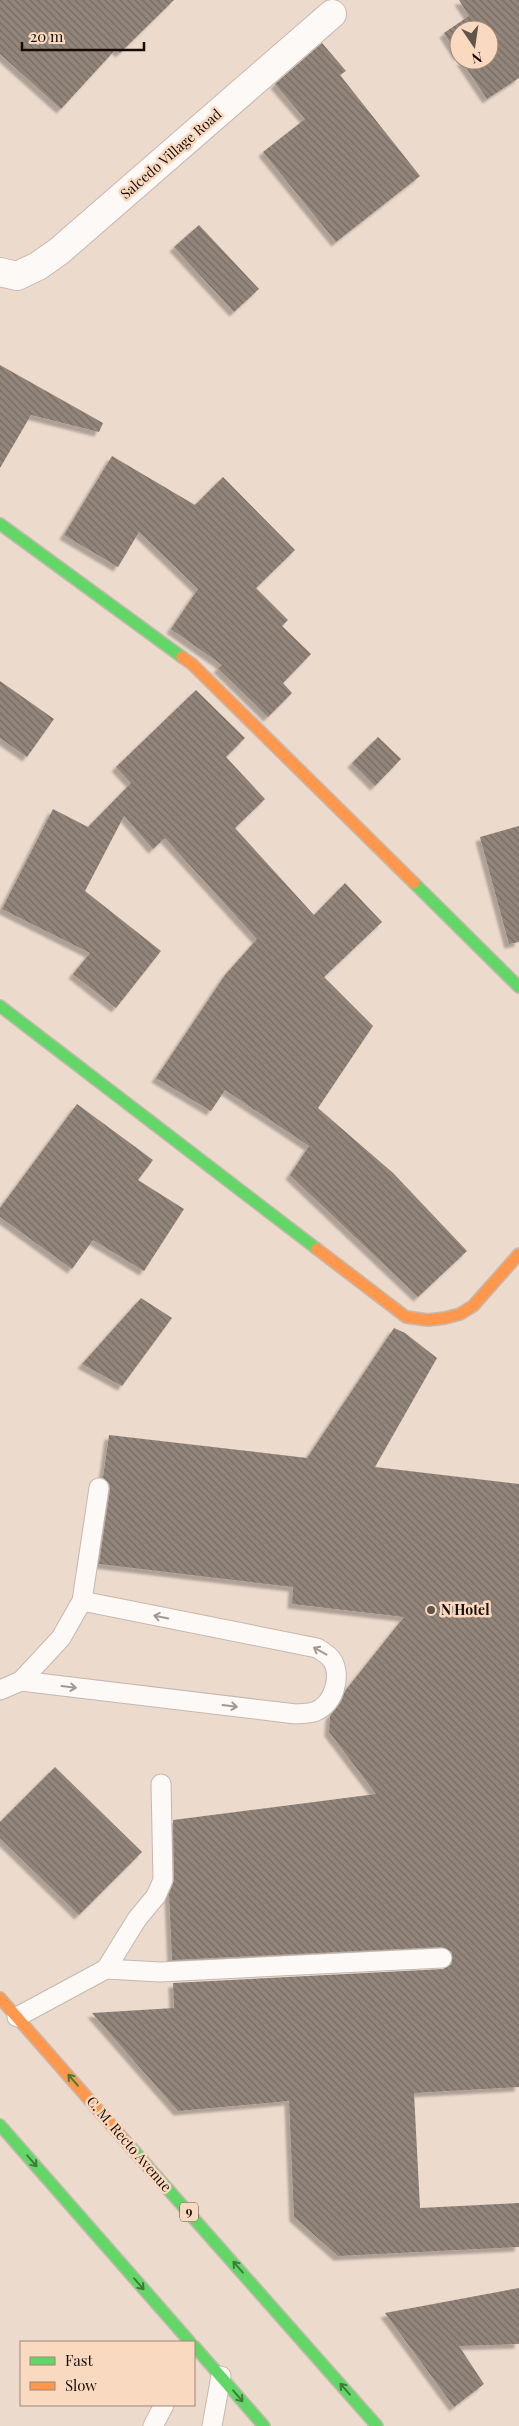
<svg xmlns="http://www.w3.org/2000/svg" width="519" height="2426" font-family="'Playfair Display',serif">
<style>
.building{fill:url(#building-back-hatch);filter:url(#shadow)}
.lines{fill:none;stroke-linecap:round;stroke-linejoin:round}
.lane-casing{stroke:#c5b8ae;stroke-width:21}
.street-casing{stroke:#c5b8ae;stroke-width:30}
.fast-casing{stroke:#c5b8ae;stroke-width:14}
.slow-casing{stroke:#c5b8ae;stroke-width:14}
.lane{stroke:#fcf9f7;stroke-width:19}
.street{stroke:#fcf9f7;stroke-width:28}
.fast{stroke:#63d668;stroke-width:11}
.slow{stroke:#ff974d;stroke-width:11}
.oneway{stroke:#a09a96}
.oneway2{stroke:#407b3b}
.poi-dot{fill:#61544a;stroke:#f9d9bf;stroke-width:2}
.labels{text-anchor:middle;stroke-width:5;stroke-linejoin:round;paint-order:stroke}
.shield{fill:#f9d9bf;stroke:#5a4a3c;stroke-width:1}
.shield-label{font-size:12px;font-weight:bold;fill:#160c04}
.street-label{font-size:14px;fill:#160c04;stroke:#f9d9bf}
.poi-label{font-size:14px;font-weight:bold;fill:#160c04;stroke:#f9d9bf;text-anchor:start}
</style>
<defs>
<pattern id="building-back-hatch" width="6" height="6" patternUnits="userSpaceOnUse" patternTransform="scale(1.25)"><rect width="6" height="6" fill="#92857b"/><path d="M-1 5l2 2M0 0l6 6M5-1l2 2" fill="none" stroke="#766b63"/></pattern>
<filter id="shadow"><feDropShadow dx="-4.5" dy="4.5" stdDeviation="1" flood-color="#0004"/></filter>
</defs>
<rect width="100%" height="100%" fill="#ecdacc"/>
<g class="building">
<polygon points="0,0 174,0 120,53 116,49 61,109 0,54"/>
<polygon points="459,0 519,0 519,78 487,99 461,60 489,60 489,30 459,30 459,57 444,33 469,16"/>
<polygon points="322,43 346,71 340,75 420,176 336,242 263,152 305,119 275,84"/>
<polygon points="199,225 259,289 234,312 174,247"/>
<polygon points="0,365 103,423 99,432 31,415 0,468"/>
<polygon points="112,456 195,505 223,477 295,550 256,588 288,620 282,626 311,654 283,683 292,693 268,717 218,668 222,665 171,629 198,589 139,532 118,567 64,535"/>
<polygon points="0,681 54,719 27,757 0,738"/>
<polygon points="196,690 245,738 226,757 265,799 235,828 314,915 345,883 382,922 324,977 373,1026 318,1108 393,1173 467,1251 418,1297 290,1175 309,1146 225,1090 211,1111 156,1078 225,975 257,939 165,838 153,849 124,816 85,891 161,951 116,1008 73,974 90,953 2,909 53,809 88,827 131,783 116,767"/>
<polygon points="378,737 401,759 375,786 352,763"/>
<polygon points="519,826 519,942 509,944 480,837"/>
<polygon points="77,1104 153,1160 138,1180 184,1209 144,1271 93,1240 72,1269 0,1217 0,1208"/>
<polygon points="141,1298 172,1318 122,1386 82,1364"/>
<polygon points="394,1328 405,1333 437,1358 375,1467 519,1484 519,2087 414,2093 420,2208 519,2203 519,2247 338,2256 294,2217 289,2101 178,2111 92,2013 174,2008 173,1983 443,1969 452,1964 452,1952 441,1947 172,1960 169,1894 174,1880 173,1820 376,1794 329,1732 330,1716 341,1702 345,1691 404,1617 292,1604 293,1587 99,1564 110,1490 109,1483 103,1478 109,1435 307,1458"/>
<polygon points="55,1767 142,1852 79,1915 0,1838 0,1822"/>
<polygon points="519,2288 519,2344 459,2346 484,2384 454,2407 385,2313"/>
</g>
<g class="lines">
<defs>
<g id="lane">
<path d="M21,1681l275,33c6,-1 15,0 20,-3 18,-7 26,-36 16,-51 -3,-5 -10,-9 -15,-12l-235,-47"/>
<polyline points="0,1690 21,1681 61,1638 82,1601 99,1488"/>
<polyline points="106,1969 137,1919 156,1896 163,1880 161,1784"/>
<polyline points="17,2017 106,1969 160,1972 442,1958"/>
<polyline points="153,2426 164,2405"/>
<polyline points="212,2426 221,2376"/>
</g>
<polyline id="street" points="0,272 17,276 38,266 58,252 332,14"/>
<g id="fast">
<polyline points="0,524 182,657"/>
<polyline points="414,883 519,987"/>
<polyline points="0,1006 317,1249"/>
<polyline points="0,2125 190,2342"/>
<polyline points="128,2144 377,2426"/>
<polyline points="194,2346 264,2426"/>
</g>
<g id="slow">
<polyline points="182,657 192,664 414,883"/>
<polyline points="317,1249 406,1317 428,1320 445,1318 460,1314 473,1306 519,1254"/>
<polyline points="0,1998 128,2144"/>
</g>
</defs>
<use href="#lane" class="lane-casing"/>
<use href="#street" class="street-casing"/>
<use href="#fast" class="fast-casing"/>
<use href="#slow" class="slow-casing"/>
<use href="#lane" class="lane"/>
<use href="#street" class="street"/>
<use href="#fast" class="fast"/>
<use href="#slow" class="slow"/>
</g>
<defs><path id="oneway-shaft" d="M-6 0H5M1.5-3L5.5 0L1.5 3" fill="none" stroke-width="1.6" stroke-linecap="round" stroke-linejoin="round" transform="scale(1.25)"/></defs>
<g class="oneway">
<use href="#oneway-shaft" transform="translate(161 1617) rotate(-169)"/>
<use href="#oneway-shaft" transform="translate(320 1651) rotate(-151)"/>
<use href="#oneway-shaft" transform="translate(69 1687) rotate(7)"/>
<use href="#oneway-shaft" transform="translate(230 1706) rotate(7)"/>
</g>
<g class="oneway2">
<use href="#oneway-shaft" transform="translate(73 2080) rotate(-131)"/>
<use href="#oneway-shaft" transform="translate(32 2161) rotate(49)"/>
<use href="#oneway-shaft" transform="translate(238 2267) rotate(-131)"/>
<use href="#oneway-shaft" transform="translate(139 2284) rotate(49)"/>
<use href="#oneway-shaft" transform="translate(345 2389) rotate(-131)"/>
<use href="#oneway-shaft" transform="translate(238 2396) rotate(49)"/>
</g>
<circle class="poi-dot" cx="431" cy="1610" r="5"/>
<g class="labels">
<rect class="shield" x="180" y="2202.5" width="18" height="19" rx="4"/>
<g class="shield-label">
<text x="189" y="2216">9</text>
</g>
<g class="street-label">
<text transform="translate(171 154) rotate(-41)" y="5">Salcedo Village Road</text>
<text transform="translate(129 2144) rotate(49)" y="5">C. M. Recto Avenue</text>
</g>
<g class="poi-label">
<text x="441" y="1615">N Hotel</text>
</g>
</g>
<rect x="20" y="2341" width="175" height="65" fill="#f9d9bf" stroke="#9e8774"/>
<rect x="30" y="2357" width="25" height="8" fill="#63d668" stroke="#9e8774"/>
<text x="65" y="2366" font-size="15" fill="#160c04">Fast</text>
<rect x="30" y="2382" width="25" height="8" fill="#ff974d" stroke="#9e8774"/>
<text x="65" y="2391" font-size="15" fill="#160c04">Slow</text>
<g transform="translate(474 45) rotate(167)"><circle r="24" fill="#f9d9bf" stroke="#9e8774"/>
<path d="M0-4L9 19L0 12L-9 19Z" fill="#61544a"/>
<text y="-8" font-size="14" font-weight="bold" text-anchor="middle" fill="#160c04">N</text>
</g>
<path d="M22 42v8h122v-8" fill="none" stroke="#160c04" stroke-width="2.5"/>
<text x="30" y="42" font-size="15" fill="#160c04" stroke="#f9d9bf" stroke-width="4" paint-order="stroke">20 m</text>
</svg>
